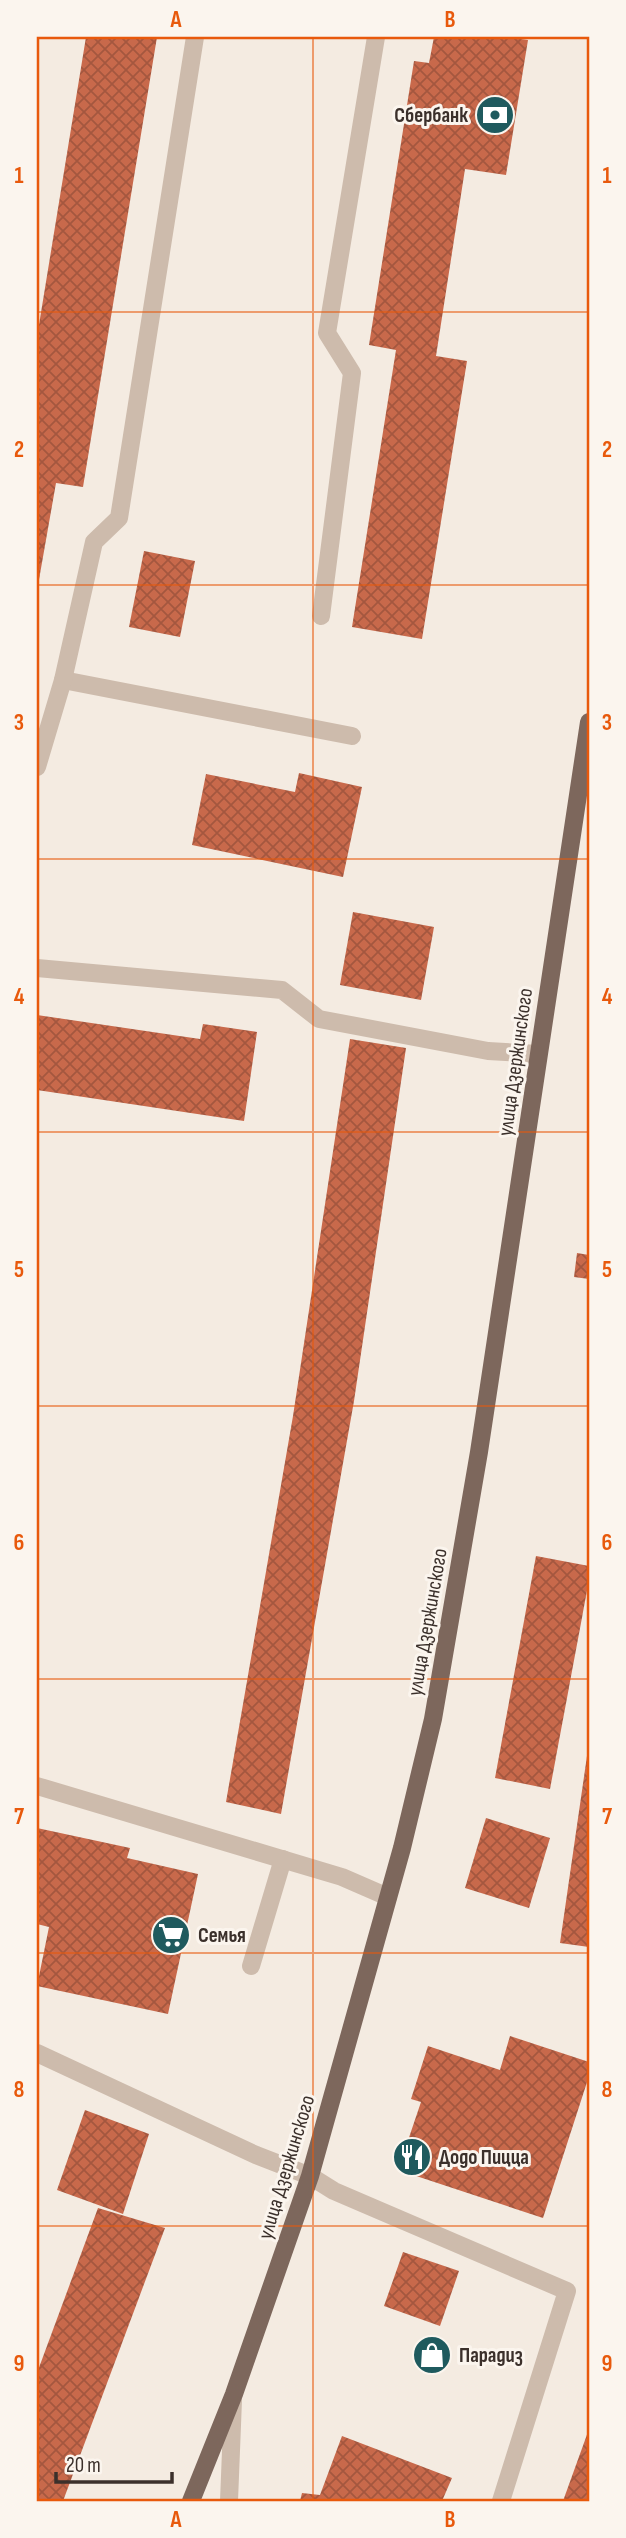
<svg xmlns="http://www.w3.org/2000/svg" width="626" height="2538" font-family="'Sofia Sans Condensed',sans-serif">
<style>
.building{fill:url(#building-cross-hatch)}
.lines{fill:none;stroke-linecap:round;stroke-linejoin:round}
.lane{stroke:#cdbbac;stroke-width:18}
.street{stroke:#cdbbac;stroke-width:18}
.primary{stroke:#7d675c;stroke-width:18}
.grid{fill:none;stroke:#e8590c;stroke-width:2;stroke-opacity:0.55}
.labels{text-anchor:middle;stroke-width:6;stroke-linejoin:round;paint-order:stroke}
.poi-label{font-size:21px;font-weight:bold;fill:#3b302b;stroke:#fbf5ee;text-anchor:start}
.street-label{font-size:21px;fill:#3b302b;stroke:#fbf5ee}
.neatline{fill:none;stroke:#e8590c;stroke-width:2.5}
.grid-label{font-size:23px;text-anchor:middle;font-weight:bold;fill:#e8590c}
</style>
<defs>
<pattern id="building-cross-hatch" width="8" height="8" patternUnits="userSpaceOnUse" patternTransform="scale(1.75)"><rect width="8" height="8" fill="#c8694b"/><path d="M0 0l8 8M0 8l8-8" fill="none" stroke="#a4573f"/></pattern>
</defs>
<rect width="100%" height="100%" fill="#f4ebe1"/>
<g class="building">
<polygon points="86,37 157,37 83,487 56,483 37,591 37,337"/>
<polygon points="434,37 507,37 528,40 506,175 465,169 436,356 467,361 422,639 352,627 396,350 369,345 414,61 429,63"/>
<polygon points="144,551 195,561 180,637 129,627"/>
<polygon points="299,773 362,787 343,877 192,845 206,774 295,792"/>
<polygon points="353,912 434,927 421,1000 340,985"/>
<polygon points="37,1015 200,1039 203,1024 257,1032 244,1121 37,1090"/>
<polygon points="350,1039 406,1048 354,1401 281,1814 226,1802 293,1416"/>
<polygon points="577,1253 589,1255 589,1279 574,1277"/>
<polygon points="536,1556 589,1566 589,1580 550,1789 495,1778"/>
<polygon points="588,1749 589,1749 589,1947 560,1943"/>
<polygon points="486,1818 550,1838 529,1908 465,1888"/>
<polygon points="37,1828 130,1848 127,1858 198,1874 168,2014 37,1986 49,1927 37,1924"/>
<polygon points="510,2036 589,2062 589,2076 543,2218 398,2170 421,2102 411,2099 428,2046 500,2070"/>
<polygon points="85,2110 149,2134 123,2214 57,2190"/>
<polygon points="98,2208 165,2228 63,2501 37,2501 37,2373"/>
<polygon points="403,2252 459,2271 440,2326 384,2306"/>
<polygon points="589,2429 589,2501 563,2501"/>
<polygon points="342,2436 452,2478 442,2501 300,2501 302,2493 320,2495"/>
</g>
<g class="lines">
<g class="lane">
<polyline points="321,616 352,373 327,333 376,37"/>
<polyline points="251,1966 283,1859"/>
<polyline points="310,2176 334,2191 567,2291 501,2501"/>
<polyline points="229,2501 233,2400"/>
</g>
<g class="street">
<polyline points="63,680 352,736"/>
<polyline points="37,767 63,680 94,542 119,518 195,37"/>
<polyline points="37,968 282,990 319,1019 488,1051 538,1054"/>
<polyline points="37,1786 342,1877 388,1897"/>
<polyline points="37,2053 256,2155 310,2176"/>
</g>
<polyline class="primary" points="191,2501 234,2394 310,2176 402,1848 433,1719 479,1452 589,722"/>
</g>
<path class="grid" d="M313,37v2464M37,312h552M37,585h552M37,859h552M37,1132h552M37,1406h552M37,1679h552M37,1953h552M37,2226h552"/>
<defs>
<symbol id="bank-disc" viewBox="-11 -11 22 22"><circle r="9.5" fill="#1f5a5e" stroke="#fbf5ee"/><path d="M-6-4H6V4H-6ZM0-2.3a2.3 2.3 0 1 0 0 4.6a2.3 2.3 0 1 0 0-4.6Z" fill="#fff"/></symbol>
<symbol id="supermarket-disc" viewBox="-11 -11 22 22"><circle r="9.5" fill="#1f5a5e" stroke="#fbf5ee"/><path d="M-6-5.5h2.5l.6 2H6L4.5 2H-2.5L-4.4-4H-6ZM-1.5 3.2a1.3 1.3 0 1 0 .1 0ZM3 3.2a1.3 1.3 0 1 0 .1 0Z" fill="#fff"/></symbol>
<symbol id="restaurant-disc" viewBox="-11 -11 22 22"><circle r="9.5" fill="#1f5a5e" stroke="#fbf5ee"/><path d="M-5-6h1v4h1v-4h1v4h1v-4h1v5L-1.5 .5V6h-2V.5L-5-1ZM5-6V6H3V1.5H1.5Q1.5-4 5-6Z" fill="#fff"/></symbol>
<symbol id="shop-disc" viewBox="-11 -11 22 22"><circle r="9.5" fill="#1f5a5e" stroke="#fbf5ee"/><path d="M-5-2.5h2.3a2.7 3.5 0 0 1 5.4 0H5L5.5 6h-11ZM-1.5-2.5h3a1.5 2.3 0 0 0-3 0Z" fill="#fff"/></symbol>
</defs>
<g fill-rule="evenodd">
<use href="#bank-disc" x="473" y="93" width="44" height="44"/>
<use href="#supermarket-disc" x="149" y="1913" width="44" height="44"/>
<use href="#restaurant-disc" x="390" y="2135" width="44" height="44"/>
<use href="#shop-disc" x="410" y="2333" width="44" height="44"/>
</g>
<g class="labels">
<g class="poi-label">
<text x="468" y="122" text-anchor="end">Сбербанк</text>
<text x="198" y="1942">Семья</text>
<text x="439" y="2164">Додо Пицца</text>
<text x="459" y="2362">Парадиз</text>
</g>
<g class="street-label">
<text transform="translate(515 1062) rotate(-82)" y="7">улица Дзержинского</text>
<text transform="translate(427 1622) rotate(-80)" y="7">улица Дзержинского</text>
<text transform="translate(286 2167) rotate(-73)" y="7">улица Дзержинского</text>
</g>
</g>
<rect width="626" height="2538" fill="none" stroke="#fbf5ee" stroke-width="77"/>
<path d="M56 2472v10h116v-10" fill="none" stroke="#3b302b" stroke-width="3.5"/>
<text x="66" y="2472" font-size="21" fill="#3b302b" stroke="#fbf5ee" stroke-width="5" paint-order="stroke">20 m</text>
<rect x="38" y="38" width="550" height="2462" class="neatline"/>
<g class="grid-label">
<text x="176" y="27">A</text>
<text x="450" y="27">B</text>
<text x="19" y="183">1</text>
<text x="607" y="183">1</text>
<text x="19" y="457">2</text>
<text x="607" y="457">2</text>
<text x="19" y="730">3</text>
<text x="607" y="730">3</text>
<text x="19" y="1004">4</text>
<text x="607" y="1004">4</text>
<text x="19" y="1277">5</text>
<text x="607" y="1277">5</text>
<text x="19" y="1550">6</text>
<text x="607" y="1550">6</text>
<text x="19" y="1824">7</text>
<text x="607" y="1824">7</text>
<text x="19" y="2097">8</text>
<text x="607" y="2097">8</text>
<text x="19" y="2371">9</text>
<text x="607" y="2371">9</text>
<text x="176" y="2527">A</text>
<text x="450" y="2527">B</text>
</g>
</svg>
